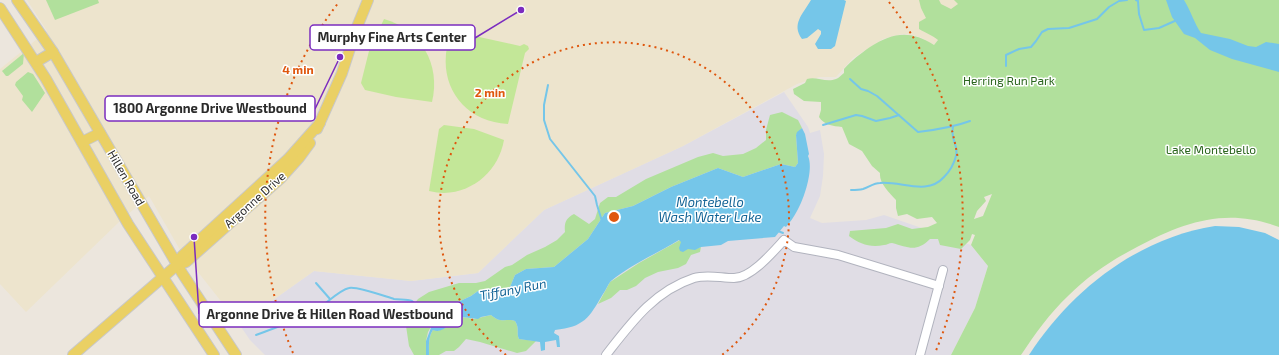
<svg xmlns="http://www.w3.org/2000/svg" width="1279" height="355" font-family="'Exo 2',sans-serif">
<style>
.industrial{fill:#e0dde5}
.education{fill:#ede4cd}
.green{fill:#b1e09c;fill-rule:evenodd}
.pitch{fill:#c3e798}
.water{fill:#75c6e9}
.lines{fill:none;stroke-linecap:round;stroke-linejoin:round}
.stream{stroke:#75c6e9;stroke-width:2}
.minor-casing{stroke:#b1b3be;stroke-width:10}
.major-casing{stroke:#c8c8c8;stroke-width:12}
.minor{stroke:#fff;stroke-width:8}
.major{stroke:#ead064;stroke-width:10}
.ring{fill:none;stroke:#df570e;stroke-width:2;stroke-dasharray:2 4}
.labels{text-anchor:middle;stroke-width:3;stroke-linejoin:round;paint-order:stroke}
.park-label{font-size:12px;fill:#2a651d;stroke:#fff}
.street-label{font-size:12px;fill:#2b2b2b;stroke:#fff}
.water-label{font-size:13px;font-style:italic;fill:#136496;stroke:#fff}
.centre{fill:#df570e;stroke:#fff;stroke-width:2}
.ring-label{font-size:12px;text-anchor:middle;font-weight:bold;fill:#df570e;stroke:#fff;stroke-width:3;stroke-linejoin:round;paint-order:stroke}
.leader{fill:none;stroke:#7b2cbf;stroke-width:1.5}
.callout-dot{fill:#7b2cbf;stroke:#fff;stroke-width:1.5}
.callout{fill:#fff;stroke:#7b2cbf;stroke-width:1.5}
.callout-label{font-size:13px;text-anchor:middle;font-weight:bold;fill:#2b2b2b}
</style>
<rect width="100%" height="100%" fill="#ece6dd"/>
<polygon class="industrial" points="784,92 808,127 810,133 820,130 824,154 823,176 820,196 810,218 822,223 866,220 884,215 971,245 988,266 975,308 951,355 265,355 250,340 239,324 314,271 411,281 478,273 544,210 683,146"/>
<polygon class="education" points="27,0 967,0 960,13 934,45 922,38 913,35 903,34 893,36 883,39 853,58 836,77 819,77 797,84 683,146 544,210 478,273 411,281 314,271 239,324 179,248 149,196 118,223 26,312 0,284 0,69 47,31"/>
<g class="green">
<polygon points="46,0 98,0 99,3 55,20"/>
<path d="M919,0h20l2,4 10,5 7,-5 -4,-4h325v227c-53,-20 -95,-5 -142,20 -25,13 -48,28 -69,49 -18,17 -33,38 -47,59h-70l24,-47 13,-42 -17,-21 4,-10 -3,-1 -2,6 -9,9 -21,-4 -2,-6h-8c-14,14 -22,8 -38,4 -3,0 -5,2 -8,2 -14,3 -24,-1 -35,-9l1,-5 36,-3 12,-4 14,5 16,-2 9,-4 -5,-6 -15,2 -10,-5 -9,2 -2,-8v-8c-7,-8 -17,-17 -16,-27l-8,-7 -10,-15 -13,-7 -7,-17c-9,-1 -18,-2 -23,-10l2,-7v-8l-17,-1 -10,-7 -1,-5 12,-6 2,-4c9,-3 19,4 29,0 3,-1 5,-4 8,-6v-4c8,-9 16,-15 26,-22 23,-15 41,-17 64,-2l4,-5c-6,-5 -12,-7 -19,-11v-7l7,-4 -5,-10zM992,194l-9,22 -9,3 3,-8 9,-10 -2,-4z"/>
<polygon points="24,53 23,64 8,76 6,76 2,71"/>
<polygon points="28,72 33,74 45,93 32,112 22,100 23,96 15,85 16,82"/>
<path d="M782,112l16,8 4,8 -6,7 2,28 -3,4 -14,-3 -38,13 -25,-9 -47,19 -38,19 -28,7 -17,26 -34,28 -28,2 -11,6 -5,12 -10,6 -22,-2 -7,5 -26,12 -15,-2 -3,3v3l3,1 2,12 -4,7 -2,9v14h-12l-5,-9 -4,-27 7,-12 6,-8 11,-7 30,-9h17l9,-2 20,-14 7,-2 15,-10 18,-8 12,-7 8,-8c-1,-9 1,-14 9,-18l15,10 6,-5 5,-16 8,-6h8l30,-18 52,-22 15,-4 10,3 20,-2 13,-6 10,-8v-10l4,-15z"/>
<path d="M680,240c8,7 9,12 21,7l-1,5 -9,3 -5,9 -8,4 -20,4 -13,6 -9,8 -9,4h-7l-9,8 -13,6 12,-22 29,-19z"/>
<path d="M491,315c3,2 6,5 9,5 6,1 10,-1 15,1 5,8 1,12 4,18l17,2 -10,10 -9,2 -37,-11 -14,-3 -7,8 -5,4h-8l-7,4h-10c0,-8 -1,-18 4,-25l5,1c7,-3 21,-9 24,-14l12,2z"/>
</g>
<g class="pitch">
<path d="M384,19c37,10 57,46 48,83l-36,-5 -31,-7 -4,-7 8,-32z"/>
<path d="M452,31l68,15 4,-2 4,2 1,3 -4,4 -17,71c-50,-3 -75,-48 -56,-93z"/>
<path d="M444,125l30,4 30,11c-5,29 -29,52 -60,53 -4,0 -10,-1 -15,-2l10,-62z"/>
</g>
<g class="water">
<path d="M811,0h33l2,1 -11,45 -4,3h-13l-3,-5 6,-10v-3l-3,-2 -11,9 -5,1c-11,-15 1,-25 9,-39z"/>
<path d="M1166,0h18c7,11 10,23 17,33l29,6 18,7 8,1 10,-5 13,2v28l-47,-13 -22,-9 -15,-12 -11,-4 -12,-17z"/>
<path d="M802,128l3,6 4,20 -1,2c6,13 -4,43 -11,55 -3,6 -7,11 -11,16l-2,-1 -9,11 -47,4 -7,4 -20,2 -6,3 -7,-1 -5,3 -3,-1 -1,-3 2,-6 -2,-2c-21,13 -49,25 -68,41 -3,3 -5,9 -8,13 -14,24 -19,33 -48,36l-1,3 5,3 1,11h-3l-1,-7 -11,2v8l-4,1 -1,-9 -21,-3c-3,-6 1,-10 -4,-18 -5,-2 -9,0 -15,-1 -3,0 -6,-3 -9,-5l-10,2 -3,2 -16,-2c-3,5 -6,4 -11,7 -6,4 -11,9 -18,6 -5,7 -4,17 -4,25h-3v-14l6,-16 -3,-13h-2l-5,5 -3,-2 11,-9 15,2 26,-12 7,-5 22,2 10,-6 5,-12 11,-6 28,-2 34,-28 17,-26 28,-7 38,-19 47,-19 25,9 38,-13 14,3 3,-4 -2,-28 1,-3z"/>
<path d="M1215,226l24,1 26,6 14,7v115h-250c42,-65 109,-117 186,-129z"/>
</g>
<g class="lines">
<g class="stream">
<polyline points="1136,0 1138,1 1139,14 1144,30 1159,28 1177,20"/>
<polyline points="1006,66 1006,55 1019,49 1031,47 1036,41 1042,32 1048,29 1069,28 1097,19 1109,7 1119,1 1127,0"/>
<path d="M850,79l11,10 7,2 9,5 41,36c17,-2 36,-5 52,-11"/>
<polyline points="548,85 544,105 544,120 550,139 595,196 597,205 602,221"/>
<polyline points="823,125 856,115 862,116 876,121 890,118 899,115"/>
<path d="M851,190c4,0 8,0 12,-1 6,-2 11,-6 17,-6 22,-2 47,13 64,-6 6,-6 10,-13 12,-21 3,-10 -6,-17 -3,-29"/>
<polyline points="778,231 783,233"/>
<polyline points="316,283 330,299"/>
<path d="M256,335c20,-8 42,-14 60,-25 9,-5 23,-20 33,-22 8,-2 35,8 45,11 5,1 13,0 18,2 4,3 6,8 9,12"/>
</g>
<defs>
<g id="minor">
<path d="M606,355c25,-32 48,-64 88,-77 13,-4 27,0 40,0 17,0 39,-26 50,-38l10,7 44,8 101,31"/>
<polyline points="920,355 943,270"/>
</g>
<g id="major">
<polyline points="17,0 53,52 182,273 236,355"/>
<polyline points="0,8 46,79 128,224 214,355"/>
<polyline points="36,62 53,52"/>
<polyline points="317,129 342,73 357,27 368,0"/>
<polyline points="82,142 100,133"/>
<polyline points="177,265 186,262 281,178 299,158 310,143"/>
<polyline points="73,355 177,265 182,256 288,159 320,123"/>
</g>
</defs>
<use href="#minor" class="minor-casing"/>
<use href="#major" class="major-casing"/>
<use href="#minor" class="minor"/>
<use href="#major" class="major"/>
</g>
<g class="ring">
<path d="M506 355A175 175 0 1 1 722 355"/>
<path d="M293 353A349 349 0 0 1 339 2M889 2A349 349 0 0 1 935 353"/>
</g>
<g class="labels">
<g class="park-label">
<text x="1009" y="85">Herring Run Park</text>
<text x="1211" y="154">Lake Montebello</text>
</g>
<g class="street-label">
<text transform="translate(126 178) rotate(60)" y="4">Hillen Road</text>
<text transform="translate(255 200) rotate(-42)" y="4">Argonne Drive</text>
</g>
<g class="water-label">
<text x="710" y="207">Montebello<tspan x="710" dy="15">Wash Water Lake</tspan></text>
<text transform="translate(513 289) rotate(-11)" y="5">Tiffany Run</text>
</g>
</g>
<circle cx="614" cy="217" r="6" class="centre"/>
<g class="ring-label">
<text x="298" y="74">4 min</text>
<text x="490" y="97">2 min</text>
</g>
<path class="leader" d="M521 10L475 38M340 57L315 109M194 237L199 314"/>
<g class="callout-dot">
<circle cx="521" cy="10" r="4"/>
<circle cx="340" cy="57" r="4"/>
<circle cx="194" cy="237" r="4"/>
</g>
<g class="callout">
<rect x="310" y="25" width="165" height="25" rx="4"/>
<rect x="105" y="96" width="210" height="25" rx="4"/>
<rect x="199" y="302" width="263" height="25" rx="4"/>
</g>
<g class="callout-label">
<text x="392" y="42">Murphy Fine Arts Center</text>
<text x="210" y="113">1800 Argonne Drive Westbound</text>
<text x="330" y="319">Argonne Drive &amp; Hillen Road Westbound</text>
</g>
</svg>
